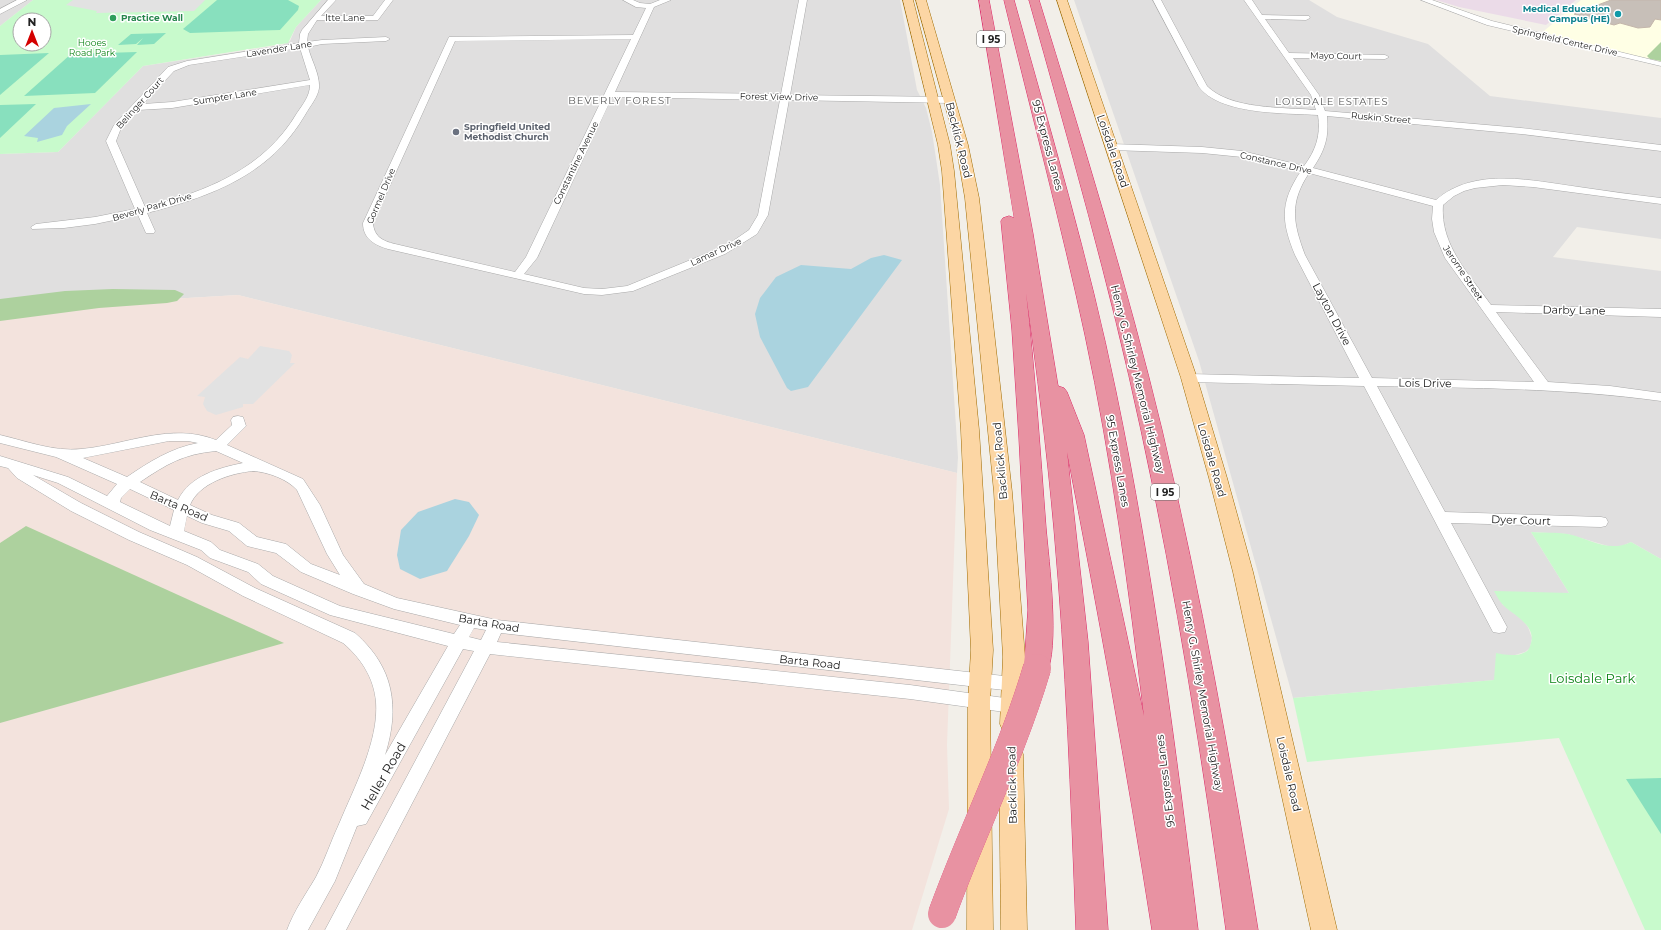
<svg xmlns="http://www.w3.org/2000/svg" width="1661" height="930" font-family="Montserrat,sans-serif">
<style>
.residential{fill:#e0dfdf}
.industrial{fill:#ebdbe8}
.education{fill:#ffffe5}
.military{fill:#f3e3dd}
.forest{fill:#add19e}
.park{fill:#c8facc;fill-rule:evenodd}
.pitch{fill:#88e0be}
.parking{fill:#e2e2e2}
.water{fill:#aad3df}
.building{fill:#c7bfb8;stroke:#c4b6ab}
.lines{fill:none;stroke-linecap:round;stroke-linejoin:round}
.minor-casing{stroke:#a9a9a9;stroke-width:1}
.major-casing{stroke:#a06b00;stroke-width:1}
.highway-casing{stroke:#dc2a67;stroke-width:1}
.minor{fill:#fff;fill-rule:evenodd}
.major{fill:#fcd6a4;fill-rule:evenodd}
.highway{fill:#e892a2;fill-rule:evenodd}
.highway-bridge-casing{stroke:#dc2a67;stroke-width:28;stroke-linecap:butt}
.highway-bridge{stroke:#e892a2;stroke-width:28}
.culture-dot{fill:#0f9aa8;stroke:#fff;stroke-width:1.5}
.leisure-dot{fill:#2e9e5b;stroke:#fff;stroke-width:1.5}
.worship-dot{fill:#6b7280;stroke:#fff;stroke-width:1.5}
.labels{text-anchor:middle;stroke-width:3;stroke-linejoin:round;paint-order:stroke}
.far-culture-label{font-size:9px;font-weight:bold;fill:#0d838f;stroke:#fff;text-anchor:end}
.far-leisure-label{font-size:9px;font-weight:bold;fill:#27864d;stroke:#fff;text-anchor:start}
.far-street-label{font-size:9px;fill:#222;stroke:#fff}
.far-park-label{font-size:9px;fill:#0c8416;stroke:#fff}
.far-worship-label{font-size:9px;font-weight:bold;fill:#5b616d;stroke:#fff;text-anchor:start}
.shield{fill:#fff;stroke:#646464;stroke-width:1}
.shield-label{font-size:10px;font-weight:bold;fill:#222}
.far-neighbourhood-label{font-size:10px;letter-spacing:1px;fill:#555;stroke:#fff}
.street-label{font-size:11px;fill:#222;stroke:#fff}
.near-park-label{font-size:13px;fill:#0c8416;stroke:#fff}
.near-street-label{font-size:13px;fill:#222;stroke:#fff}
</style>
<rect width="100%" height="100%" fill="#f2efe9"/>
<g class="residential">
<polygon points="0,0 33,0 0,26"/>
<polygon points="321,0 900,0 917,90 926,108 932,132 940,185 958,457 957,473 238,295 0,309 0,154 58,152 143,66 282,45 290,41 296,27"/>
<polygon points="1074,0 1309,0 1337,17 1428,44 1490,96 1661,118 1661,239 1577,227 1553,257 1661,271 1661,559 1631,542 1622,546 1608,546 1567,534 1531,532 1569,593 1502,604 1521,618 1528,627 1532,638 1530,648 1525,652 1515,655 1506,655 1495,680 1293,698 1199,361"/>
</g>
<polygon class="industrial" points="1436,0 1576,0 1546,25 1459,7"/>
<polygon class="education" points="1581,0 1661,0 1661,64 1539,35"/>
<polygon class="military" points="238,295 957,473 947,745 949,809 912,930 0,930 0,309"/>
<g class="forest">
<polygon points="1661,42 1661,61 1650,59 1647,56"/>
<polygon points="113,289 175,290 184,294 177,301 167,303 99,308 0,321 0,299 65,291"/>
<polygon points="26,526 284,643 0,723 0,543"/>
</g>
<g class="park">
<path d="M33,0h288l-25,27 -8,16 -145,23 -85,86 -58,2v-128zM20,20h24v24h-24z"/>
<path d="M1531,532c12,1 25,0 37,2 23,5 40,19 63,8l30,17v371h-16l-86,-192 -252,24 -14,-64 201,-18 2,-27c10,2 22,4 31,-2 3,-3 3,-5 4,-8 5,-18 -18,-28 -28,-38 -4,-4 -6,-9 -9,-14l75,2z"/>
</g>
<g class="pitch">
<polygon points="217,0 288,0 299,6 298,10 280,30 190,33 183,29"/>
<polygon points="166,33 154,44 137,45 143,38 136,44 118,45 131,34"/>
<polygon points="137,52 95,93 24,96 71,54"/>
<polygon points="49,53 0,95 0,55"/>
<polygon points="36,104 0,138 0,105"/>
<polygon points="1661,778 1661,834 1626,779"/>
</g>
<g class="parking">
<polygon points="73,0 205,0 194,11 96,13 97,11 66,5"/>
<polygon points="260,346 289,351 292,355 290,363 295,363 253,404 243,404 243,407 216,415 207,411 203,404 205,397 197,396 240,357 248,359"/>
</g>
<g class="water">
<polygon points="91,104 67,126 62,135 37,142 38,138 24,136 54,108"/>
<polygon points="884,255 902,260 808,387 791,391 787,388 760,337 755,314 760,298 776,277 801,265 851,269 871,258"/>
<polygon points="455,499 469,502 479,515 469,536 447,571 420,579 400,569 397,555 401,530 418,512"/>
</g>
<polygon class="building" points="1611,0 1661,0 1661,20 1655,19 1650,27 1638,28 1620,23 1614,25 1574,14"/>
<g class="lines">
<defs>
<g id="minor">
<polygon points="17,0 27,0 0,14 0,9"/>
<path d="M328,0h8l-15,16h52l12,-16h8l-15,20h-61l-9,14 -1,8 15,-2 64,-3 4,2 -4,2 -64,3 -14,3c3,13 12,27 11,41 -1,9 -9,18 -14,27 -35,60 -93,81 -158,98l8,18 -1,2h-8l-8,-18 -43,9 -31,4 -32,1 -1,-2 5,-3 59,-7 40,-8 -29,-68 8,-16 54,-58 19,-6 112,-18 1,-9 2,-4zM300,48l10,32 -138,22 -29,2 31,-33 15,-6zM310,85c0,11 -7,19 -13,28 -33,56 -91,79 -152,94l-29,-66 5,-13 17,-18 34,-2z"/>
<path d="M623,0h10l7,3 10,1 10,-4h11l-17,7 -39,85 166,2 18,-94h8l-17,95 159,2 4,3 -4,3 -160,-3 -21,115 -11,19 -32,20 -92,37 -31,4 -18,-1 -196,-45c-13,-4 -25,-10 -25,-26l86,-186 184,-2 13,-27 -10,-1zM631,39l-105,218 -11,15 -120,-28c-12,-3 -21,-7 -22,-21l82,-182zM612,97l168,3 -22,115 -9,15 -22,15 -100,41 -25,3 -18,-1 -60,-14 13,-16z"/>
<path d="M1153,0h8l46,86c24,24 76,21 109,24l-5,-15 -67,-95h8l10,15 47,1 1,2 -4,2 -41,-1 24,34 96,2 4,2 -4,2 -92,-1 26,37 6,16 196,17 140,17v6l-140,-17 -194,-18c2,22 -2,34 -14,52l123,32c39,-34 97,-19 143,-13 28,4 55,8 82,11v6l-128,-17 -30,-2 -28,3 -11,3 -10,5 -11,9c-3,40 26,69 48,100l170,4v8l-165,-5 52,70 62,4 51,7v8c-95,-13 -189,-13 -284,-15l68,126 156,5 5,1 2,4 -2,4 -5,1 -150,-4 56,104 -2,5 -6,1 -6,-1 -129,-246 -175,-4 -5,-1 -1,-3 1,-3 5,-1 170,4 -64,-123c-14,-34 -15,-53 6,-84l-59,-14 -40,-4 -91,-3 -5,-3 5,-3 91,3 40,4 62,15c12,-16 17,-31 14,-51 -33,-2 -98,0 -119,-28zM1309,173l124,33 -1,13 2,13 11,26 89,124 -162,-4 -67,-123c-12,-32 -16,-52 4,-82z"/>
<polygon points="1421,0 1432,0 1492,21 1661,62 1661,66 1487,25"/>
<path d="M238,416l5,1 3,9 -19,19 76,34 17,26 23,50 21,29 33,14 100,22 516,57 6,2 3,5 -3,5 -6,2 -512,-58 -4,9 413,43 102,14 6,2 3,5 -3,5 -6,2 -102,-14 -420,-45 -144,276h-21l149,-279 -11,-2 -97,175 -9,2 -22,55 -27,49h-21c7,-19 19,-36 29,-53 9,-17 15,-36 23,-53 15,-36 40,-83 37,-122 -2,-24 -15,-44 -33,-59l-100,-47 -56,-31 -58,-25 -58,-29 -54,-33 -9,-10 -8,-2v-10l68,21 39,19 10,-12 -61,-27 -56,-14v-8c26,6 54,17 81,14 46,-4 89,-27 135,-9l16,-15 -1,-5 2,-3zM169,441h19l10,2c-27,5 -49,19 -71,34l-44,-19zM216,451l27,12c-25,5 -53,13 -65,37l-38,-18c27,-18 43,-28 76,-31zM253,471c15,1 34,8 44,19l30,64 13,21 -29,-11 -25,-20 -29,-7 -18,-14 -27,-8 -22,-10c9,-22 41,-32 63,-34zM33,475l25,8 92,47 51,20 9,8 38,14 13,12 69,31 118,31 -63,109c15,-48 9,-88 -30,-122l-100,-45 -58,-31 -58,-25 -58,-29zM130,489l44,21 -4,16 -50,-24 1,-4zM187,516l15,7 27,8 18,15 29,7 25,19 52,22 41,15 66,16 -6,9 -114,-28 -67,-30 -15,-12 -38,-14 -9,-8 -27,-11zM474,628l12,2 -5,10 -12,-3z"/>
</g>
<g id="major">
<polygon points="903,0 913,0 950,145 954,171 979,430 993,650 990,702 993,930 967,930 968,702 971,650 961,430 942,171 938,145"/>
<polygon points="916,0 926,0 968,145 979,198 1012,492 1025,657 1022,724 1019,731 1011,734 1003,731 1000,724 1003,657 994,492 965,198 956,145"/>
<polygon points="1057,0 1067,0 1197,378 1227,478 1253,572 1337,930 1311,930 1233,572 1209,478 1181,378"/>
<polygon points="1011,744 1019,747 1023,754 1027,930 1001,930 999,754 1003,747"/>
</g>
<g id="highway">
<path d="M979,0h10l44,234 25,152 6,2 3,4 17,43 60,281c-15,-127 -32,-255 -59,-381 -24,-112 -54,-223 -81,-335h10c36,130 75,260 102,392 37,178 60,358 82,538h-46c-25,-160 -54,-319 -85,-478l21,190 20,288h-32c-5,-134 -10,-267 -22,-401 -7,-79 -17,-157 -28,-236 9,78 14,157 20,235 3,34 14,120 0,147l-9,3 -9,-3 -4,-7 4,-58 -9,-172 -7,-108 -11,-109 2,-3 6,-2 5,2z"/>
<path d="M1029,0h10c44,143 88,285 123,430 39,165 69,332 96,500h-32c-23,-167 -49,-335 -85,-500 -31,-145 -72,-287 -112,-430z"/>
</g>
</defs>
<use href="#minor" class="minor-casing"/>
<use href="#major" class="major-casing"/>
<use href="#highway" class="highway-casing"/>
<use href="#minor" class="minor"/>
<use href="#major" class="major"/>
<use href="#highway" class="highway"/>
<defs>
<path id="highway-bridge" d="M942,914c30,-83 70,-161 95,-246"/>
</defs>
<use href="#highway-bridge" class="highway-bridge-casing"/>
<use href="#highway-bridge" class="highway-bridge"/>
</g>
<circle class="culture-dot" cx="1618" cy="14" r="4"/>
<circle class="leisure-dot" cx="113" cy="18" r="4"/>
<circle class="worship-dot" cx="456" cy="132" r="4"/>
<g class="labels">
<g class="far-culture-label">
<text x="1610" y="12">Medical Education<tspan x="1610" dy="10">Campus (HE)</tspan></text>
</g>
<g class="far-leisure-label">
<text x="121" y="21">Practice Wall</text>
</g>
<g class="far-street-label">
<text x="345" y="21">Itte Lane</text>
<text transform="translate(1565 41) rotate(13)" y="3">Springfield Center Drive</text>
<text transform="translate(279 49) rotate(-9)" y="3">Lavender Lane</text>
<text transform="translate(1336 56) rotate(1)" y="3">Mayo Court</text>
<text transform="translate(225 97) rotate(-9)" y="3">Sumpter Lane</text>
<text transform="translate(779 97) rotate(1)" y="3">Forest View Drive</text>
<text transform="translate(140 103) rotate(-48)" y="3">Belinger Court</text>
<text transform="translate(1381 118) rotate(5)" y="3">Ruskin Street</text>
<text transform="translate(576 163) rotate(-64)" y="3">Constantine Avenue</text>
<text transform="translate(1276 163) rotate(13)" y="3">Constance Drive</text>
<text transform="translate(381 196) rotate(-67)" y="3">Gormel Drive</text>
<text transform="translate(152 207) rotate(-16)" y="3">Beverly Park Drive</text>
<text transform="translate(716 252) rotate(-25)" y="3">Lamar Drive</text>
<text transform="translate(1463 273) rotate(56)" y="3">Jerome Street</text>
</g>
<g class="far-park-label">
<text x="92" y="46">Hooes<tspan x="92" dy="10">Road Park</tspan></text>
</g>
<g class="far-worship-label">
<text x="464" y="130">Springfield United<tspan x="464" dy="10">Methodist Church</tspan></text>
</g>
<g class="shield">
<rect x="977" y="31" width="28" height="16" rx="3"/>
<rect x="1151" y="484" width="28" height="16" rx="3"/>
</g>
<g class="shield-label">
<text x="991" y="43">I 95</text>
<text x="1165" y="496">I 95</text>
</g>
<g class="far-neighbourhood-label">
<text x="620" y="104">BEVERLY FOREST</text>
<text x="1332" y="105">LOISDALE ESTATES</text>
</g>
<g class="street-label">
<text transform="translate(959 140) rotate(76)" y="4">Backlick Road</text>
<text transform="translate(1048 145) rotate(75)" y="4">95 Express Lanes</text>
<text transform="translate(1113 151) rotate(71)" y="4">Loisdale Road</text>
<text transform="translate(1574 310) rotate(1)" y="4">Darby Lane</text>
<text transform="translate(1332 314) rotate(62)" y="4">Layton Drive</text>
<text transform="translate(1138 379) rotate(76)" y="4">Henry G. Shirley Memorial Highway</text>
<text transform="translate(1425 383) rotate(1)" y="4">Lois Drive</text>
<text transform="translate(1212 460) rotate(74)" y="4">Loisdale Road</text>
<text transform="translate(1000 461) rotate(-95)" y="4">Backlick Road</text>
<text transform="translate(1118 461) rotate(80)" y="4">95 Express Lanes</text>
<text transform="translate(179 506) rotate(23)" y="4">Barta Road</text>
<text transform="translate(1521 520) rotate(2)" y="4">Dyer Court</text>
<text transform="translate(489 623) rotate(10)" y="4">Barta Road</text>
<text transform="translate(810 662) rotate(6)" y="4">Barta Road</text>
<text transform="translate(1203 696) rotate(80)" y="4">Henry G. Shirley Memorial Highway</text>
<text transform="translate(1289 774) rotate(77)" y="4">Loisdale Road</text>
<text transform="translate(1165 781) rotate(-97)" y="4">95 Express Lanes</text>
<text transform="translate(1012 785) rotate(-91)" y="4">Backlick Road</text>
</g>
<g class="near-park-label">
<text x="1592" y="683">Loisdale Park</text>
</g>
<g class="near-street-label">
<text transform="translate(383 776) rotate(-60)" y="5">Heller Road</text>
</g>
</g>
<g transform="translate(32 32)"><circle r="19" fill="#ffffff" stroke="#a7a7a7"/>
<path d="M0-3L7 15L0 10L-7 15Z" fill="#d40000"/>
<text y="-6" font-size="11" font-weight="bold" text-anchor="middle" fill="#222222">N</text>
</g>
</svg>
